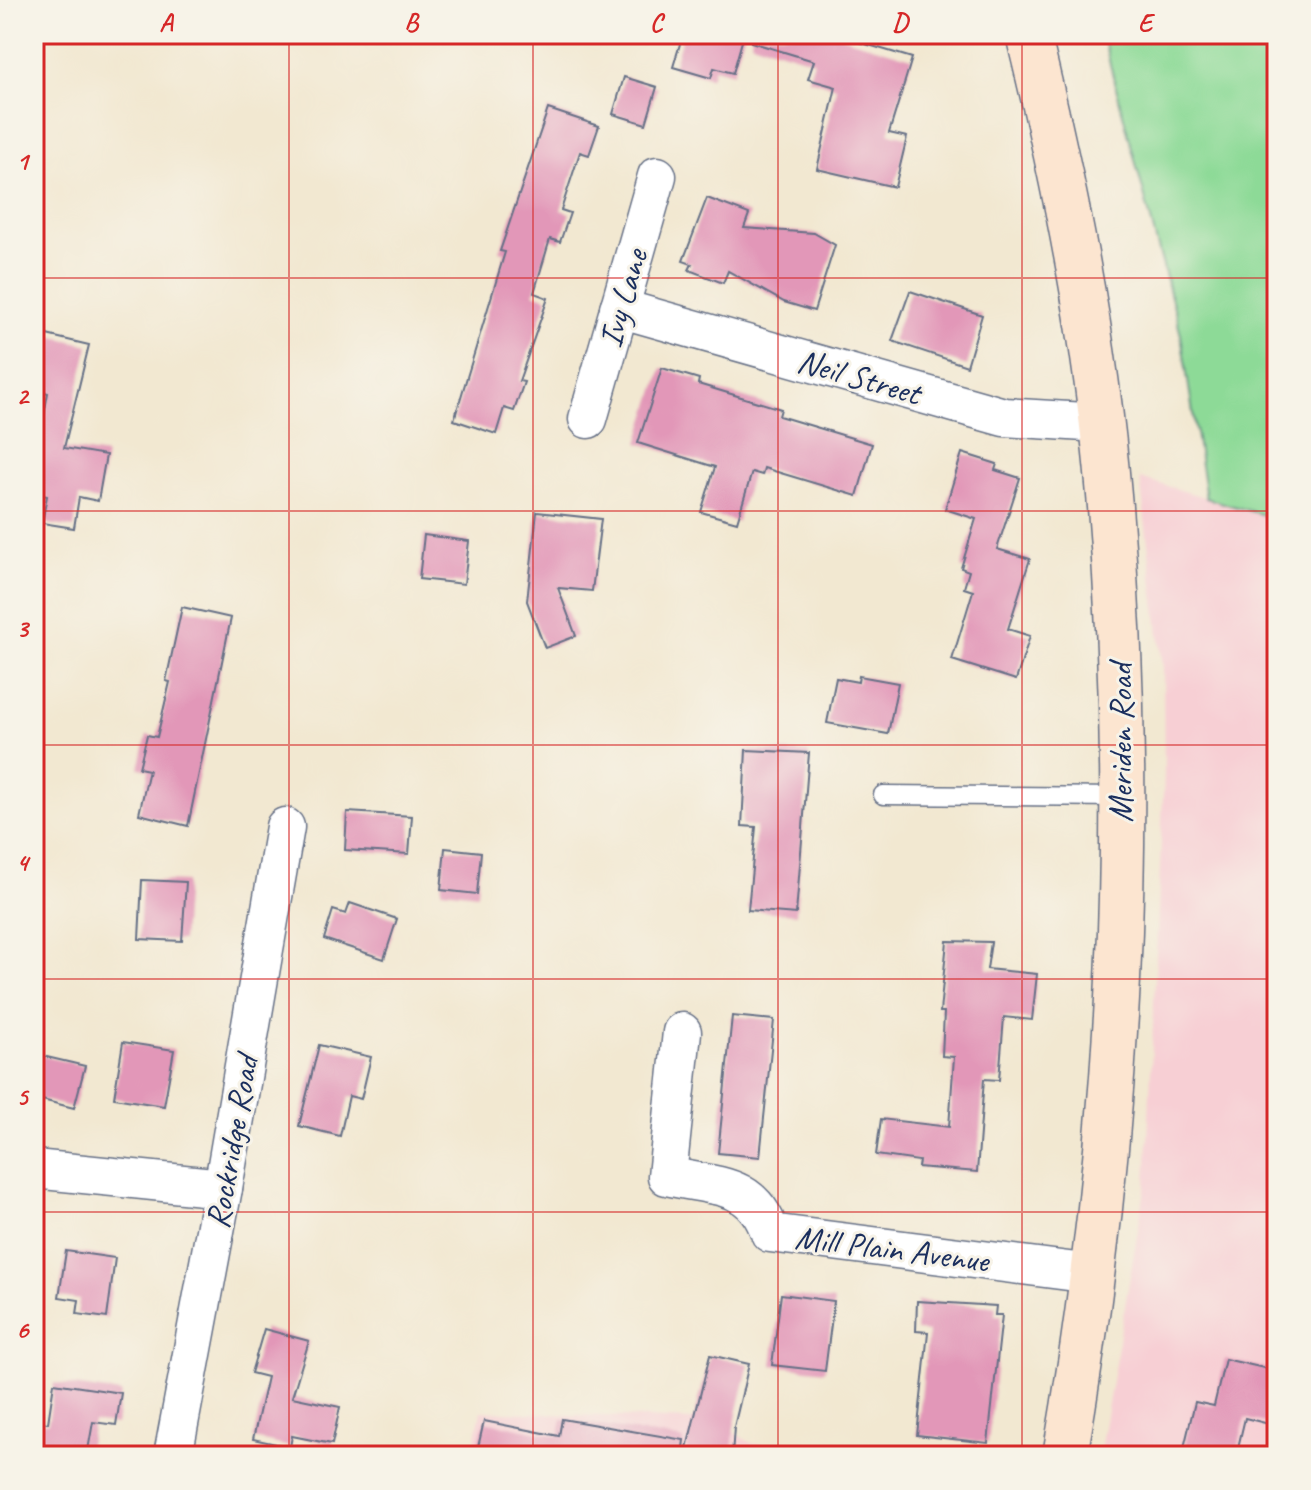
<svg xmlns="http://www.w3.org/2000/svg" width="1311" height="1490" font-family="Caveat,sans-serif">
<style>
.built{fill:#f7cfd4}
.green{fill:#8dda97;stroke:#54847a;stroke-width:2}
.building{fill:#e297b8}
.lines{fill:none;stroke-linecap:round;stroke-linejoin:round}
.lane-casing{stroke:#667086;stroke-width:21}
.street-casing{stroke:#667086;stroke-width:41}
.secondary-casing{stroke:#667086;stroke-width:47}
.lane{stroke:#fff;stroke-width:18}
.street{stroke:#fff;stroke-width:38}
.secondary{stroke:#fce5d0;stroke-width:44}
.grid{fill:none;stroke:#d62828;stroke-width:2;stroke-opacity:0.55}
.labels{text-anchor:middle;stroke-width:6;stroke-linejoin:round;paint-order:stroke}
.street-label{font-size:34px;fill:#1b2f5e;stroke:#f7f3e8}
.neatline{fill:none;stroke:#d62828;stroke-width:3}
.grid-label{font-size:26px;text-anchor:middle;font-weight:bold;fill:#d62828}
</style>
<rect width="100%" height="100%" fill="#f7f3e8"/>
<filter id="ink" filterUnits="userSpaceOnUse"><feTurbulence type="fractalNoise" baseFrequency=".0125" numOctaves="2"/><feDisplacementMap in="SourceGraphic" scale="16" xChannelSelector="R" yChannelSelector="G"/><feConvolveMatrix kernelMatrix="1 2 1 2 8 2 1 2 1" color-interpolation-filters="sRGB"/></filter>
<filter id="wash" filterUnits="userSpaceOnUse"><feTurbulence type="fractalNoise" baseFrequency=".006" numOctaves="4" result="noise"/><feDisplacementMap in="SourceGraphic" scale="32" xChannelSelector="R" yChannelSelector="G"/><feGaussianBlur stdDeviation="1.8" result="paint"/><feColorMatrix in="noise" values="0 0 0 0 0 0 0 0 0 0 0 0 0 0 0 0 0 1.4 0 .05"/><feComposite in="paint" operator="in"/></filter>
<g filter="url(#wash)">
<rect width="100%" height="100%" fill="#f2e8d1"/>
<g class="built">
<polygon points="1140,478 1277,519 1277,1456 1099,1456 1146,1184 1164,774 1163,667"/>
<polygon points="481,1411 714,1421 753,1444 914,1456 472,1456"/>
</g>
<polygon class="green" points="1102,34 1277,34 1277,519 1206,498 1181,335"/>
<g id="blocks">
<g class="building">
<polygon points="683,34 744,34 733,73 714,68 711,78 673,67"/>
<polygon points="752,34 832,34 912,58 889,133 907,137 895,187 817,169 836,87 808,79 814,61 751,42"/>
<polygon points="624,77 657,87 646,124 613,114"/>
<polygon points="548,109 599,126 589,155 580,152 561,210 570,213 560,242 550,239 534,293 548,298 519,381 524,382 514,411 504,408 496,434 454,420 505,252 500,251"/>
<polygon points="707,198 749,214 744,228 814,233 835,245 814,311 784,302 728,271 723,283 689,270 692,264 683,261"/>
<polygon points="910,291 982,315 967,366 892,341"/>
<polygon points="34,332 89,345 64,448 106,455 98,501 79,497 74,528 42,523 47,496 34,493 34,471 48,393 34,389"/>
<polygon points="662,368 699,379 698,384 781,409 779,416 872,444 857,496 764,468 762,475 752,472 737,522 701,512 715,467 638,443"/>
<polygon points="962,453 997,464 995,470 1020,478 997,549 1030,559 1008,629 1030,636 1016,680 952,660 973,591 964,588 969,571 961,568 976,519 945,509"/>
<polygon points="537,512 601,519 592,591 558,588 576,636 545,648 527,601"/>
<polygon points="424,535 469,541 464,584 419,579"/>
<polygon points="182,607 231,618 188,826 139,814 149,770 139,768 147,735 157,737 170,682 166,681"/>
<polygon points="859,676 898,683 888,734 827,723 836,678 858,682"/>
<polygon points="746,750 809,753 796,914 748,910 756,827 742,826"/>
<polygon points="347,812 412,816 409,854 345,850"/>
<polygon points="445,848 481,852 477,894 441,890"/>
<polygon points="142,880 186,882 182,941 139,939"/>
<polygon points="350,903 397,919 384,959 324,939 333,910 346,914"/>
<polygon points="947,941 991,942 987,969 1037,974 1032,1020 1004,1017 999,1080 984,1079 977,1172 918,1167 919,1161 876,1155 881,1119 949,1127 954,1057 942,1056 944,1012 940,1012"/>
<polygon points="732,1016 774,1020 760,1157 718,1153"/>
<polygon points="123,1042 174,1050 164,1106 114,1098"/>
<polygon points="319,1045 371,1057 361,1099 349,1096 340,1136 299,1126"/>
<polygon points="34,1054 85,1066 74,1108 34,1098"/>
<polygon points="66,1251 115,1258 107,1318 77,1314 79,1300 59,1297"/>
<polygon points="781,1294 834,1301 825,1371 772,1365"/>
<polygon points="917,1301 996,1306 995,1315 1002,1315 988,1443 917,1435 928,1332 916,1331"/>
<polygon points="264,1329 309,1341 292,1397 340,1407 332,1444 292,1436 290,1447 253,1439 267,1377 251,1373"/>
<polygon points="710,1355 749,1364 734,1427 732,1456 685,1456"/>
<polygon points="1225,1359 1277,1371 1277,1426 1245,1418 1236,1456 1182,1456 1195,1402 1214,1406"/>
<polygon points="54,1383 121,1393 116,1425 93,1422 87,1456 34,1456 40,1422 48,1423"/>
<polygon points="562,1419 684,1440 682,1456 476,1456 484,1421 559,1436"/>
</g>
</g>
</g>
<g filter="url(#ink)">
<use href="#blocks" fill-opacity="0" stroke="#667086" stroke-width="2"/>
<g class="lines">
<defs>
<polyline id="lane" points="883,795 1121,797"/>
<g id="street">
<polyline points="619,308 1004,417 1102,423"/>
<polyline points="588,419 657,176"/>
<path d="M682,1032l-15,144c47,11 86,5 103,57l322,41"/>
<polyline points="34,1169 223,1188"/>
<polyline points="173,1456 223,1188 285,827"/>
</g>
<path id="secondary" d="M1028,34c37,151 68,305 81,461 28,319 11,645 -44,961"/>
</defs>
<use href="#lane" class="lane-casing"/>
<use href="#street" class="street-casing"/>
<use href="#secondary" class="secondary-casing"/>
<use href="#lane" class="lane"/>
<use href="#street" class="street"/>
<use href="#secondary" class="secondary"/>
</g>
</g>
<path class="grid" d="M289,34v1422M533,34v1422M778,34v1422M1022,34v1422M34,278h1243M34,511h1243M34,745h1243M34,979h1243M34,1212h1243"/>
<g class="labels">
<g class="street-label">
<text transform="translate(622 298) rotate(-74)" y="12">Ivy Lane</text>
<text transform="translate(859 376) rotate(16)" y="12">Neil Street</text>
<text transform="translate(1120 743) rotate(-90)" y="12">Meriden Road</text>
<text transform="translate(231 1142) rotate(-80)" y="12">Rockridge Road</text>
<text transform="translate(892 1248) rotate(7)" y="12">Mill Plain Avenue</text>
</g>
</g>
<rect width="1311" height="1490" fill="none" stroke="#f7f3e8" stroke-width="88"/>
<rect x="44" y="44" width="1223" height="1402" class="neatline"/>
<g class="grid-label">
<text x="166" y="31">A</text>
<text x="411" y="31">B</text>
<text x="656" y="31">C</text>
<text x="900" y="31">D</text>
<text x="1145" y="31">E</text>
<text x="22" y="170">1</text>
<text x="22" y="404">2</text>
<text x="22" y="637">3</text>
<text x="22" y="871">4</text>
<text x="22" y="1105">5</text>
<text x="22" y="1338">6</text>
</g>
</svg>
